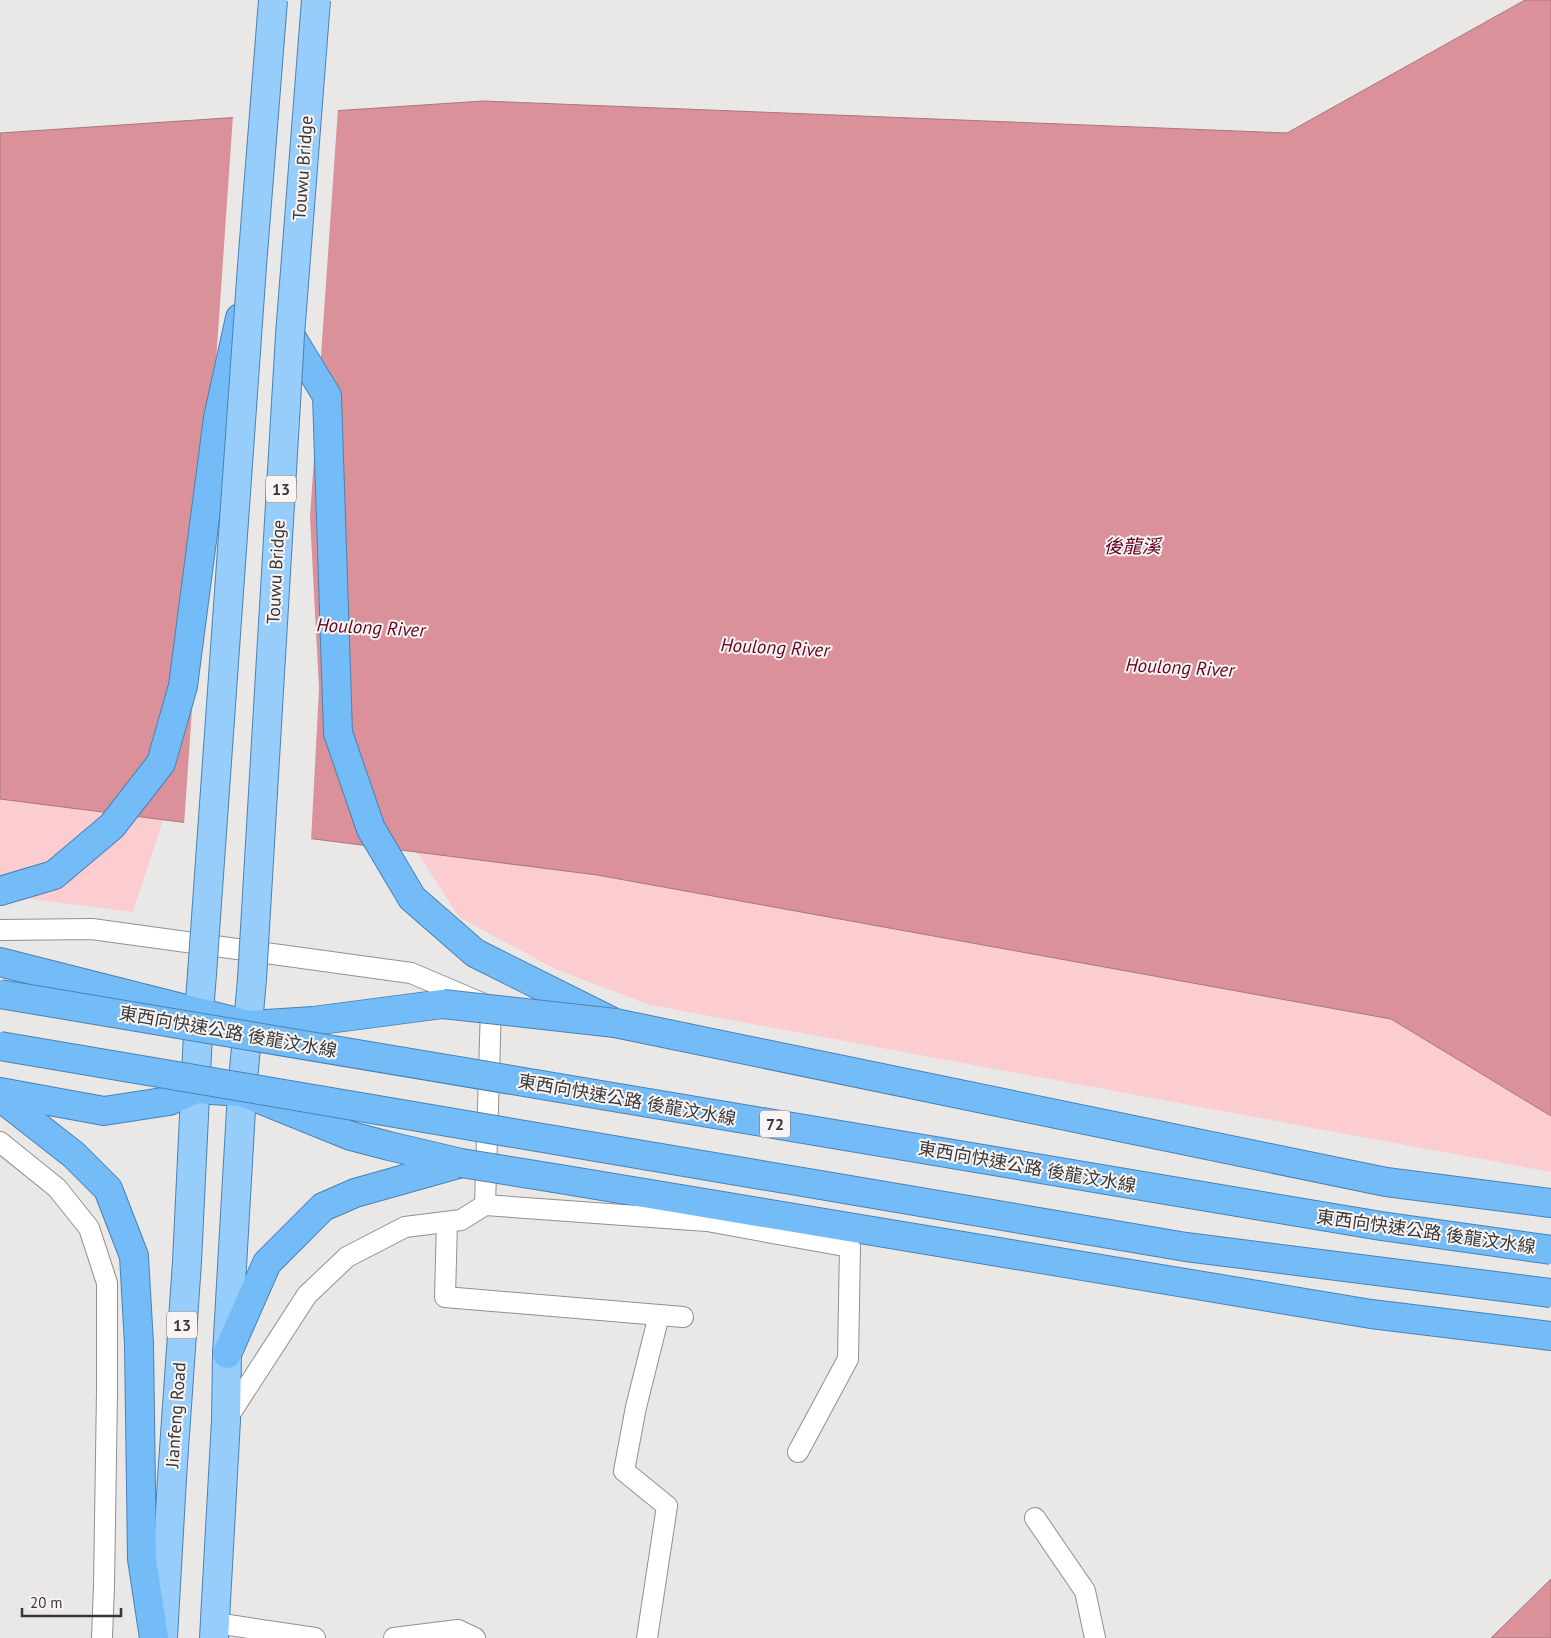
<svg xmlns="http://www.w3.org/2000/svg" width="1551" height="1638" font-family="'PT Sans','Noto Sans TC',sans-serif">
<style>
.green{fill:#fbcdd1}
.water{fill:#db9199;stroke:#aa767b}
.pier{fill:#eae7e7}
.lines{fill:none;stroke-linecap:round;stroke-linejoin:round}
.service-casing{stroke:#938f8f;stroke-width:22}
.primary-casing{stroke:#4982b3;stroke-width:30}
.trunk-casing{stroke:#4982b3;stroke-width:30}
.service{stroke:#fff;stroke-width:20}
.primary{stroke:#97cdfa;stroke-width:28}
.trunk{stroke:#74bcf8;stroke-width:28}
.primary-bridge-casing{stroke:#4982b3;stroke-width:30;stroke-linecap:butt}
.trunk-bridge-casing{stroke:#4982b3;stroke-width:30;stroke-linecap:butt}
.primary-bridge{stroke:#97cdfa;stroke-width:28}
.trunk-bridge{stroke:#74bcf8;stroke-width:28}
.labels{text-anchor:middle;stroke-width:4;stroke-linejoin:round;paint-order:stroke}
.shield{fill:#f8f4f4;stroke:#726f6f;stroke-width:1}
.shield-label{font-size:16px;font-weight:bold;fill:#383636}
.street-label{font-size:18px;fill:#383636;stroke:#f8f4f4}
.water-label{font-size:19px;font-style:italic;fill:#600520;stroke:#f8f4f4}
</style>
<rect width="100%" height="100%" fill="#eae7e7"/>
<g class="green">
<polygon points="0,799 163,820 133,912 0,895"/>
<polygon points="417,852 597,875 1391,1019 1551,1116 1551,1172 650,1005 555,969 459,917"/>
</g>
<g class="water">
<polygon points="1525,0 1551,0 1551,1116 1391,1019 597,875 0,799 0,133 483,101 1287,133"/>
<polygon points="1551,1579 1551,1638 1491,1638"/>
</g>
<polygon class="pier" points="338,108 310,517 319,689 311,841 184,825 233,115"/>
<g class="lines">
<defs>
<g id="service">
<polyline points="0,930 92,929 411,973 491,1007 485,1205"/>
<polyline points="0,1142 57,1188 89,1228 107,1283 107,1391 104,1586 102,1638"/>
<polyline points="447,1222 445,1297 683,1317"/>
<polyline points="226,1420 307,1295 347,1257 405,1227 461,1220 485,1205 707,1221 850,1247 848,1359 798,1452"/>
<polyline points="1035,1518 1085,1591 1095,1638"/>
<polyline points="216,1623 315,1638"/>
<polyline points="394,1638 458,1630 475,1638"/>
<polyline points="647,1638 667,1506 624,1471 636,1407 659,1315"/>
</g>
<g id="primary">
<polyline points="163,1638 172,1478 187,1262 199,1012 202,974"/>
<polyline points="214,1638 226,1420 227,1354 242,1092 252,979"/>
</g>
<g id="trunk">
<polyline points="290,335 327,396 338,733 371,829 412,898 475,953 615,1023 1386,1182 1551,1203"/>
<polyline points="0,891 54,875 112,826 161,763 183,686 218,418 240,318"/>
<polyline points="0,962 249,1025 313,1021 443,1004"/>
<polyline points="0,1092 104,1111 169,1101 196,1089 242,1092 351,1136 389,1146 461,1163"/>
<polyline points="0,1097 74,1155 108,1189 134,1256 139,1344 142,1559 154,1638"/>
<polyline points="554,1178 1371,1314 1551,1336"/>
<polyline points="227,1354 267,1263 323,1207 355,1193 458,1164"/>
</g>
</defs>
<use href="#service" class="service-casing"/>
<use href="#primary" class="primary-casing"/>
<use href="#trunk" class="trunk-casing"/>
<use href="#service" class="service"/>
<use href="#primary" class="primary"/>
<use href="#trunk" class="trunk"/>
<defs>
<g id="primary-bridge">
<polyline points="202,974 252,266 273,0"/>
<polyline points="252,979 290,335 316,0"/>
</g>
<g id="trunk-bridge">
<polyline points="0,994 1381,1226 1551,1250"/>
<polyline points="443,1004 615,1023"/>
<polyline points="0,1046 1186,1247 1551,1293"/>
<polyline points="461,1163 554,1178"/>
</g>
</defs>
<use href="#primary-bridge" class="primary-bridge-casing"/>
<use href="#trunk-bridge" class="trunk-bridge-casing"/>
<use href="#primary-bridge" class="primary-bridge"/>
<use href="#trunk-bridge" class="trunk-bridge"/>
</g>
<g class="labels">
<g class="shield">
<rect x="266" y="475.5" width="30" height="27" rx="4"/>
<rect x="760" y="1110.5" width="30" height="27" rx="4"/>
<rect x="167" y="1311.5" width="30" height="27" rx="4"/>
</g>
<g class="shield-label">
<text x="281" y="495">13</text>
<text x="775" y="1130">72</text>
<text x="182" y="1331">13</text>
</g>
<g class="street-label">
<text transform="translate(303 168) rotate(-86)" y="6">Touwu Bridge</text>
<text transform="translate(276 572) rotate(-87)" y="6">Touwu Bridge</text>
<text transform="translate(228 1032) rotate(10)" y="6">東西向快速公路 後龍汶水線</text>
<text transform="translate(627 1100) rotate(10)" y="6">東西向快速公路 後龍汶水線</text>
<text transform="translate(1027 1167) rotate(10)" y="6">東西向快速公路 後龍汶水線</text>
<text transform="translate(1426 1232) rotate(8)" y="6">東西向快速公路 後龍汶水線</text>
<text transform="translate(176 1415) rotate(-86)" y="6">Jianfeng Road</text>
</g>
<g class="water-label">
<text x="1132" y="553">後龍溪</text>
<text transform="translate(371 627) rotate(3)" y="7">Houlong River</text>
<text transform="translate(775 647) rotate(3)" y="7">Houlong River</text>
<text transform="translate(1180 667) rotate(3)" y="7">Houlong River</text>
</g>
</g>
<path d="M22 1608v8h99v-8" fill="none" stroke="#383636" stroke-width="2.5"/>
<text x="30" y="1608" font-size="15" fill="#383636" stroke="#f8f4f4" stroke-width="4" paint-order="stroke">20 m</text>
</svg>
